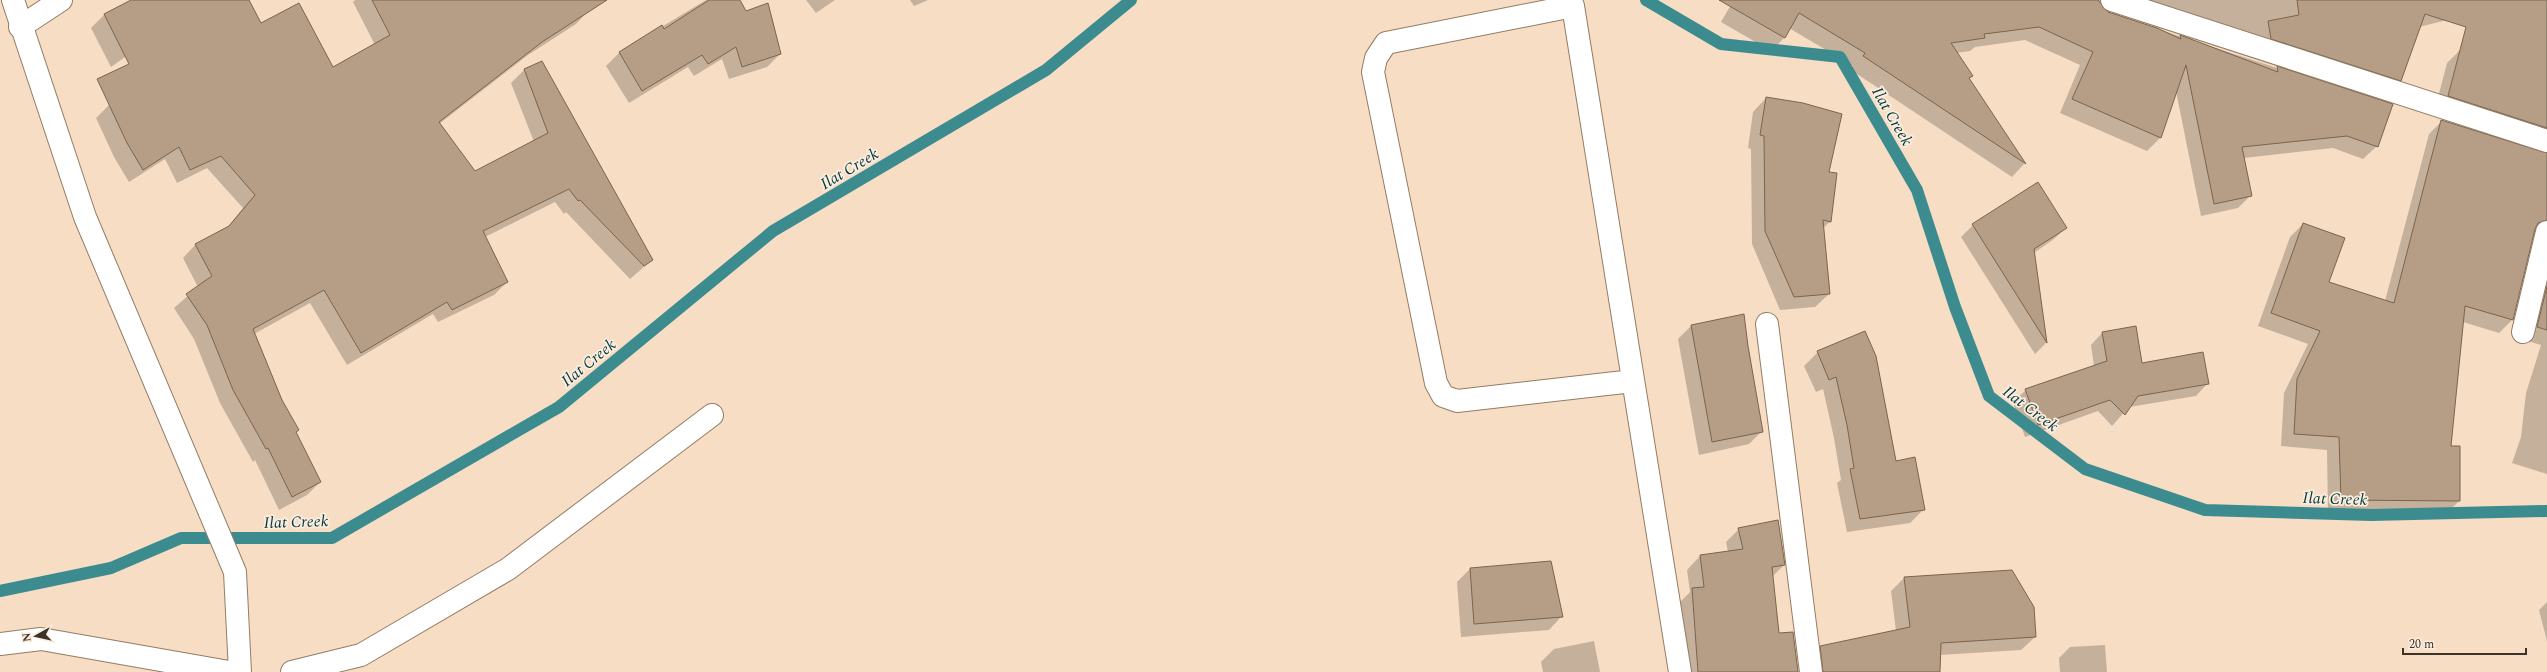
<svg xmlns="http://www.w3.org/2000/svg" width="2547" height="672" font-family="Spectral,serif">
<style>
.shadow{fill:#0003}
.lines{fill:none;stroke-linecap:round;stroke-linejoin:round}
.stream{stroke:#3c8c8f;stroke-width:12}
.building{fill:#b69e86;stroke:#7b644e}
.street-casing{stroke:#937c65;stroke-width:24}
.street{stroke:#fff;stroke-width:22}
.labels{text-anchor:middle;stroke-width:3.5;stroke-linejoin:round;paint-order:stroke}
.water-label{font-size:16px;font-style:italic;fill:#00393d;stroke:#fcedde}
</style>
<rect width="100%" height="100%" fill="#f7ddc4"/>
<g class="shadow">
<polygon points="133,0 205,0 111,67 91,28 104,15"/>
<polygon points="355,0 583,0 589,10 576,24 528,55 439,124 474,172 534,142 511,83 524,70 652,260 630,279 566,212 564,214 555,202 485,237 507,282 494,295 438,322 433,314 347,365 310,303 254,334 296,432 320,482 307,495 279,510 255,460 253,462 220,403 194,339 174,308 198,287 183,258 196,244 226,229 243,208 207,168 177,183 165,159 129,182 114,157 96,118 109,105 332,69 375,45 353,2"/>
<polygon points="706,0 739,0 746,13 780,54 767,67 729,79 722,59 694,76 688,67 629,103 606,66 620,52"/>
<polygon points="806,0 835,0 816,13"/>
<polygon points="910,0 928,0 914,6"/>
<polygon points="1726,0 2527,0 2415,28 2400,80 2387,93 2102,1 2098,2 2108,13 2391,105 2377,146 2363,159 2333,148 2244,158 2251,195 2238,208 2201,216 2176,91 2160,138 2147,151 2060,113 2080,65 2025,40 1975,47 1970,51 1956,53 1968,78 2024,164 2012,177 1851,70 1853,66 1789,28 1784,38 1771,51 1721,22 1732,3"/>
<polygon points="2547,40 2547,474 2512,463 2521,437 2526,393 2541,345 2524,340 2536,232 2533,233 2512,320 2499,333 2463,322 2450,447 2459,501 2446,514 2328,513 2327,450 2281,446 2284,393 2308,344 2258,326 2290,237 2303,224 2328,283 2385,301 2429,134 2442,121 2545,153 2544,146 2435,109 2447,63 2460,50"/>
<polygon points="1766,98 1828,173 1830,222 1822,229 1829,294 1815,307 1780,310 1752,244 1751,149 1748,148 1753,112"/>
<polygon points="1973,225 2066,228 2054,239 2034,253 2046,343 2035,354 1961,237"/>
<polygon points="1743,315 1762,431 1749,444 1699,455 1678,339 1691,326"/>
<polygon points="2103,332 2141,364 2208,383 2196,396 2129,407 2112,426 2098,411 2025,437 2013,402 2026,390 2094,366 2091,345"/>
<polygon points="1865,333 1896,462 1924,509 1910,523 1847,532 1837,483 1841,480 1834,438 1823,389 1816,392 1804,366 1818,352"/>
<polygon points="1739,529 1784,565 1772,577 1778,634 1797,672 1684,672 1680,602 1690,592 1687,570 1700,556 1728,552 1726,542"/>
<polygon points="1470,569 1562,616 1549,630 1461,637 1457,582"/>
<polygon points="1904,578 2035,637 2021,650 1940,655 1939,672 1808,672 1807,660 1821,647 1896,631 1891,591"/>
<polygon points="2547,602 2547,641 2539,610"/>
<polygon points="1594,641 1600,672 1543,672 1541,662 1554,649"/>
<polygon points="2105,645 2107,672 2060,672 2059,658 2070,647"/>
</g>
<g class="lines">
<g class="stream">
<polyline points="1646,0 1721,44 1840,57 1917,190 1955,307 1989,396 2085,469 2205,510 2371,515 2547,511"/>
<polyline points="0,591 111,568 181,538 332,538 559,407 773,231 1046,70 1131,0"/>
</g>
</g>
<g class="building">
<polygon points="131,0 249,0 261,23 299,3 333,67 390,35 372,0 607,0 542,42 439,122 475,171 548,133 524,69 542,61 653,260 644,266 580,200 578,201 569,189 483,231 508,282 452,310 447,302 361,353 324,290 253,329 282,400 299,430 296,432 321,482 292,497 268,448 266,449 233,390 207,325 186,294 212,276 195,244 229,226 255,195 221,156 190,170 179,147 143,170 127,143 97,79 129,64 104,14"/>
<polygon points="709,0 740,0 746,11 768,3 781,54 742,67 736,47 708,64 702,55 642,91 619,52 662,25 664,29"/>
<polygon points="1719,0 2098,0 2108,12 2157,28 2181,39 2180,35 2278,72 2277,66 2393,104 2378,147 2347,136 2242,147 2252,196 2214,204 2186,65 2161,138 2072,99 2093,52 2039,27 1984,34 1985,38 1951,43 1973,76 1969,78 2026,164 1863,56 1865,53 1799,13 1785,38"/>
<polygon points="2297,0 2547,0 2547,128 2448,96 2466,27 2425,14 2401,81 2271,39 2268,21 2299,15"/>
<polygon points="1766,97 1803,103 1842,114 1829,172 1837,173 1831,222 1823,220 1830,294 1794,297 1765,231 1764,136 1760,135"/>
<polygon points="2441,120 2547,153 2547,220 2538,223 2535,229 2513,320 2465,306 2451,446 2460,446 2460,501 2341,500 2339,437 2294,434 2297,379 2320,331 2271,313 2303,223 2345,238 2329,282 2394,303"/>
<polygon points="2038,182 2067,228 2034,249 2047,343 1972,224"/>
<polygon points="2547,286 2547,330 2537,327"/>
<polygon points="1744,314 1748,346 1763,432 1712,442 1691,325"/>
<polygon points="2136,326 2142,363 2203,352 2209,384 2138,396 2125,415 2110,400 2038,425 2025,389 2107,361 2102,332"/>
<polygon points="1865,331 1876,356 1896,461 1915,457 1925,510 1860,519 1850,469 1854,468 1847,425 1836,377 1829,380 1817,351"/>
<polygon points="1778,520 1785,565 1772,567 1779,633 1793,632 1798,672 1698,672 1692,588 1704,587 1700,555 1743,549 1738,528"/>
<polygon points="1551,561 1563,617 1474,624 1470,568"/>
<polygon points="2012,570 2034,607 2036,637 1941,643 1940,672 1823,672 1820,646 1910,627 1904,577"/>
</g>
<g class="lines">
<defs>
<g id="street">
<polyline points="13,0 85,217 235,572 240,672"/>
<polyline points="2112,0 2547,141"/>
<polyline points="20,27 61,0"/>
<polyline points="1767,324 1811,672"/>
<polyline points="2523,332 2547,232"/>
<polyline points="1633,381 1457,401 1443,396 1436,383 1373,72 1376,58 1386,43 1573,6 1680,672"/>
<polyline points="0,644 41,639 229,672"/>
<polyline points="292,672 361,655 508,569 712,415"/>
</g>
</defs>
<use href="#street" class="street-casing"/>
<use href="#street" class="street"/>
</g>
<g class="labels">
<g class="water-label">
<text transform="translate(1893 116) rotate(60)" y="6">Ilat Creek</text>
<text transform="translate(849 168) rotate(-31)" y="6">Ilat Creek</text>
<text transform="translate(588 362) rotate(-39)" y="6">Ilat Creek</text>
<text transform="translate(2031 408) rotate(37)" y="6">Ilat Creek</text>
<text transform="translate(2335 498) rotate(2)" y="6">Ilat Creek</text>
<text transform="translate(296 521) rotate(-2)" y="6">Ilat Creek</text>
</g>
</g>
<g transform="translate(36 636) rotate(262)" stroke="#fcedde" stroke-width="3" paint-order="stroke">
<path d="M0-3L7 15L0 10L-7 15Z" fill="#3b3228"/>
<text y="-6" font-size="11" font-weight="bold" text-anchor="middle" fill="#3b3228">N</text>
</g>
<path d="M2403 648v6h123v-6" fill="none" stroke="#3b3228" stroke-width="2"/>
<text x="2409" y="648" font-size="12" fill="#3b3228" stroke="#fcedde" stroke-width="3" paint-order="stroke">20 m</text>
</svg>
